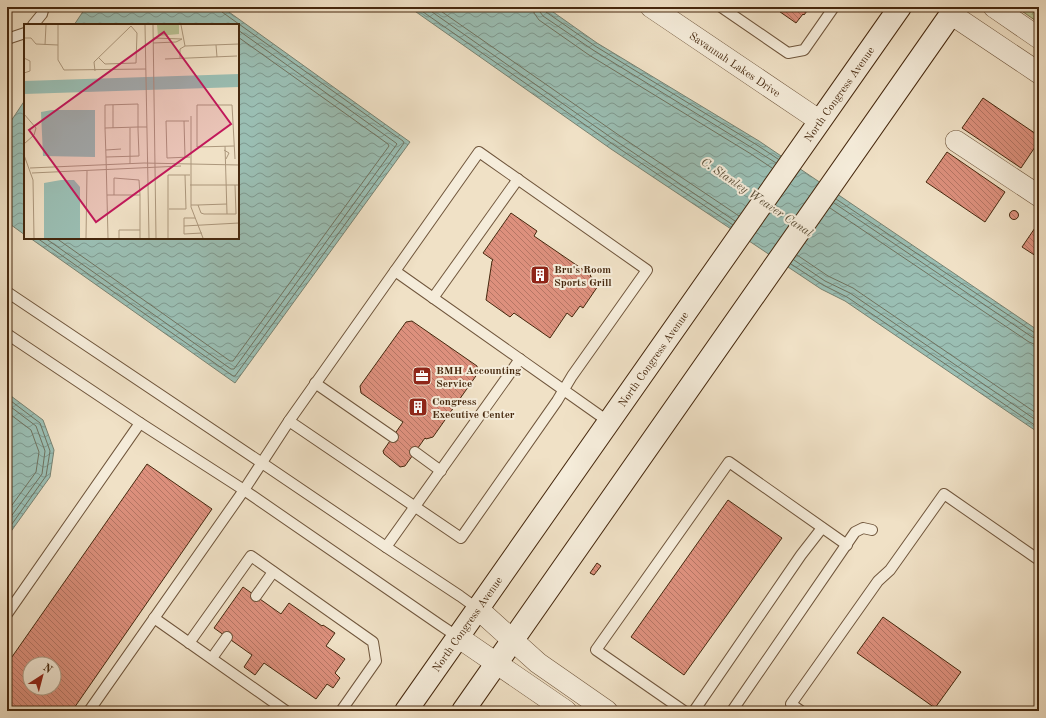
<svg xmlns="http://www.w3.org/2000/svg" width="1046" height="718" font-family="'Old Standard TT',serif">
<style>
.park{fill:url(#park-crowns);stroke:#807652}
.water{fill:url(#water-waves);stroke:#788271}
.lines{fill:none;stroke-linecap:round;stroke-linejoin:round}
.shore{stroke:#707360;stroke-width:1}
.building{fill:url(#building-back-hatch);stroke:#46280e;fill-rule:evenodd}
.service-casing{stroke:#70563c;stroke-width:12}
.minor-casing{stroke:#70563c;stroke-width:22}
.secondary-casing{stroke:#46280e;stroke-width:24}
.service{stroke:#f5ecda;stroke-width:10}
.minor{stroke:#f5ecda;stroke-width:21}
.secondary{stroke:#f5ecda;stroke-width:22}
.labels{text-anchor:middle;stroke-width:4;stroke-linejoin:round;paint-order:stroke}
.street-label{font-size:11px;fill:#46280e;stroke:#f5ecda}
.poi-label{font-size:11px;font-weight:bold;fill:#46280e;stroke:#f5ecda;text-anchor:start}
.water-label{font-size:12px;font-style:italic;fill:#5b4e37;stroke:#f5ecda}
.inset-road{fill:none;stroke:#ac977c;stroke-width:1}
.view{fill:#c2185b;fill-opacity:0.15;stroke:#c2185b;stroke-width:2}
.inset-edge{fill:none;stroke:#46280e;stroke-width:2}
</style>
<defs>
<pattern id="park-crowns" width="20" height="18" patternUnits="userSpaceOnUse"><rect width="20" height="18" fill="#bac395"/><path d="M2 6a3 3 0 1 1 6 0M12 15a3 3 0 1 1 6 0" fill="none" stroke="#999e78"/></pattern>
<pattern id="water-waves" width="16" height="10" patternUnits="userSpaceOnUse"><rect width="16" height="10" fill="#9abeb3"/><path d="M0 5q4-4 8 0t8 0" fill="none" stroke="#7f9a90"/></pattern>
<pattern id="building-back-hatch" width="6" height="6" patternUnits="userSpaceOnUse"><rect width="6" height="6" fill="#dd907d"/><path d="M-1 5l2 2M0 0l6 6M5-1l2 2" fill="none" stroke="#b57665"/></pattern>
</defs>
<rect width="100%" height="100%" fill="#f0e1c6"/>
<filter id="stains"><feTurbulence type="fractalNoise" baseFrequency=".005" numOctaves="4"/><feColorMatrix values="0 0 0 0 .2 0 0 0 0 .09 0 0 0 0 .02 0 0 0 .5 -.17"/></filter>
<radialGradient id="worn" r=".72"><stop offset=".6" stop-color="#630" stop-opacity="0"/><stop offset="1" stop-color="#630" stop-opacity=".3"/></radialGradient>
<polygon class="park" points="1016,7 1039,7 1039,23"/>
<g class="water">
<polygon points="86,7 222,7 410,142 235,383 30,238 238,238 238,25 74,25"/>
<polygon points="409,7 546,7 597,43 759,141 1039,331 1039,433 845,301 821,289 611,149"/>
<polygon points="25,100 25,235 7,222 7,127"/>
<polygon points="7,393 43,420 54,450 50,477 7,537"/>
</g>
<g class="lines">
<g class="shore">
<polyline points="416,7 614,145 733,225"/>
<polyline points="425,7 616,141 735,221"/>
<polyline points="435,7 620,136 739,216"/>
<polyline points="534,7 534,13 539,20 589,55 751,154 772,168"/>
<polyline points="540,7 540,12 543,16 593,50 754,149 776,163"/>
<polyline points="545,7 545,10 546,12 595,46 757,145 778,159"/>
<polyline points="836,199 1035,333 1039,334"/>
<polyline points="834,203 1032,337 1039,339"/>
<polyline points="830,208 1029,342 1034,344 1039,345"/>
<polyline points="37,238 233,376 235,376 404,143 403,141 222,12 220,10 220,7"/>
<polyline points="45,238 231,369 234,369 397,144 396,143 238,30"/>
<polyline points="56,238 230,361 233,361 389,146 388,144 238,37"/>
<polyline points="797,255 828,276 853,288 1039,415"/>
<polyline points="794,260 825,281 850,293 1039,422"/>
<polyline points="791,264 823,285 847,297 1039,428"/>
<polyline points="7,398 40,423 50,451 46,476 7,531"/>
<polyline points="7,404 36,426 45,451 42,474 7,522"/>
<polyline points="7,412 31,430 39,452 36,472 7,512"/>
</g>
</g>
<g class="building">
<polygon points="7,7 21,7 22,10 7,12"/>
<polygon points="773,7 810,7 804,15 803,14 796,23"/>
<polygon points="983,98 1039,136 1039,141 1021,168 962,128"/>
<polygon points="947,152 1005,192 985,222 926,182"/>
<circle cx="1014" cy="215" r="4.5"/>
<polygon points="511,213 537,231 534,236 591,275 590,276 600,283 583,308 580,306 572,317 567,313 550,338 514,313 510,317 486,300 492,261 493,260 483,253"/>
<polygon points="1039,222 1039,258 1022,247"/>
<polygon points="412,321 477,366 478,373 433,437 426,439 425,438 405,466 400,467 384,454 383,451 403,422 361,393 360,386 406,322"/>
<path d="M147,464l65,45 -140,202h-65v-47zM30,664h24v24h-24z"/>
<polygon points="728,500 782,538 684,675 631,637"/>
<polygon points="597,563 601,566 594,575 590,573"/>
<polygon points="243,587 281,614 289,603 322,626 323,625 335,633 326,646 345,659 335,673 340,678 333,688 327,684 316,699 264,663 255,675 244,667 252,655 214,628"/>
<polygon points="883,617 961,672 935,708 857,653"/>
</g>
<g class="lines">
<defs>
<g id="service">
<polyline points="721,7 788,53 804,50 834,7"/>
<polyline points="33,25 42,14 44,7"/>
<polyline points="7,39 25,33"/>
<polyline points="7,292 262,463 386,547 460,596 478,609"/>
<polyline points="433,298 518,179"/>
<polyline points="7,334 140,423 244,490 440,625 458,637"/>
<polyline points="315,383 393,437"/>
<polyline points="289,421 395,271"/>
<polyline points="415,452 441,471"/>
<polyline points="386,547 520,359"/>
<polyline points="256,596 273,572"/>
<polyline points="7,614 140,423"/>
<polyline points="154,618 286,711"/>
<polyline points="189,643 251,556 373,642 376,661 341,711"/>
<polyline points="212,658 227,637"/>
<polyline points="89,711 244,490 289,421 461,538 557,401 572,376 647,270 479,152 395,271 609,422"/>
<polyline points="684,711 596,650 729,462 847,545"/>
<polyline points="694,711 801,555 822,528"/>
<polyline points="732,711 855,532 863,528 872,530"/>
<polyline points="801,711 791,704 878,581 890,570 944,494 1039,560"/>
</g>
<g id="minor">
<polyline points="651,7 820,121"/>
<polyline points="994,7 1039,38"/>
<polyline points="951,14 1039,73"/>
<polyline points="956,141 1039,196"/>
<polyline points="478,609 538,663 607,711"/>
<polyline points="458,637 566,711"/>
</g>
<g id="secondary">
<polyline points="406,711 900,7"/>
<polyline points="463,711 956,7"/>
</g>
</defs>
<use href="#service" class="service-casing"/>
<use href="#minor" class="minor-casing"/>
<use href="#secondary" class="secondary-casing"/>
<use href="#service" class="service"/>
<use href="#minor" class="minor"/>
<use href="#secondary" class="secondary"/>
</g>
<defs>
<symbol id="building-square" viewBox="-11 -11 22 22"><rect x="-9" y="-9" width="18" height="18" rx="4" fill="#8f2418" stroke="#f5ecda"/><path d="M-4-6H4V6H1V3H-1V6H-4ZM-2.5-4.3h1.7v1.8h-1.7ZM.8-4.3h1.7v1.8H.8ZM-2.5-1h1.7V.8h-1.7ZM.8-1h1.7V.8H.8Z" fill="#fff"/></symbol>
<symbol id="office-square" viewBox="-11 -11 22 22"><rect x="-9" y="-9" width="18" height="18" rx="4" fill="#8f2418" stroke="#f5ecda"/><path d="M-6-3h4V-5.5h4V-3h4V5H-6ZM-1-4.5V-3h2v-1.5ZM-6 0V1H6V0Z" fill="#fff"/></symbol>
</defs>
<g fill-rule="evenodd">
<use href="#building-square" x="529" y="264" width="22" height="22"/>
<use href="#office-square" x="411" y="365" width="22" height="22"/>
<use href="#building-square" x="407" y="396" width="22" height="22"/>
</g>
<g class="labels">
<g class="street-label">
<text transform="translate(735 64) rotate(34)" y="4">Savannah Lakes Drive</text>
<text transform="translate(839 94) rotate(-55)" y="4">North Congress Avenue</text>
<text transform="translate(653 359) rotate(-55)" y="4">North Congress Avenue</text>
<text transform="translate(467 624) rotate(-55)" y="4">North Congress Avenue</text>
</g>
<g class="poi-label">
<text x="554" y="273">Bru's Room<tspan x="554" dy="13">Sports Grill</tspan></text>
<text x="436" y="374">BMH Accounting<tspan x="436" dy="13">Service</tspan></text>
<text x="432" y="405">Congress<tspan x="432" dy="13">Executive Center</tspan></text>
</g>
<g class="water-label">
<text transform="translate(757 197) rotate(34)" y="4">C. Stanley Weaver Canal</text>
</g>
</g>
<g transform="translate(24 24)">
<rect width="215" height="215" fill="#f0e1c6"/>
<path d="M133,1h22v9l-21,2z" fill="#bac395"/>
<path d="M215,50v13l-215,7v-13zM28,86h43v47l-52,-1 -2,-44zM37,156h13l6,7v51h-36v-55z" fill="#9abeb3"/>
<path class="inset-road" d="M34,1v35l6,10 82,-1M121,1l4,213M129,1l3,213M157,1l4,21M0,14h7l5,6 22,1M129,14l29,1M129,19l23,-1 6,-3M21,21l1,-20M192,21l1,12M0,34l6,3v10l-6,2M156,34v-9l5,-3 54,-2M141,35l72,-3M71,47l-1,-9 37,-36 6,7 -1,30 -31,1 -6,-6M89,81v23M0,90l12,14 -2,7 -10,9M167,92v91l12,31M160,97l1,36M165,97h-23l1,37 23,-1M81,104l1,29M106,104v36M201,122l2,68M210,122l-37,1v-42h35l3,54M82,126l15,-1M200,126l5,3 -3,6M0,131l9,25 1,58M6,144l114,-5 95,2M8,149l149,-7M166,161h49M83,171h33l-1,-15 -25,-2v17M116,171v43M167,181h7l3,8 3,1h32l-1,-29M174,181l29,-1M145,185h17l-1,-34M171,194h-11v16l18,-1M160,202l55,-3M62,214l1,-67M84,214l-2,-81 33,-1 -1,-27v-25l-33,1v23l33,-1h9M95,214v-8h21M144,214v-63h22"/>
<path class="view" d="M140,8l67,92 -135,98 -67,-92z"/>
<rect width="215" height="215" class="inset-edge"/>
</g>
<rect width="1046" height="718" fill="none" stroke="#f0e1c6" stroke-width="24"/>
<rect x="8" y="8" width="1030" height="702" fill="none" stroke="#46280e" stroke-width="2"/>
<rect x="12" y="12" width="1022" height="694" fill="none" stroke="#46280e"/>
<g transform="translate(42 676) rotate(36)"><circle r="19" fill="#f5ecda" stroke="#af9e88"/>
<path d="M0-3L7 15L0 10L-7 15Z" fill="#8f2418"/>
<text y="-6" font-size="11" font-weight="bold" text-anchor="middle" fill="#46280e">N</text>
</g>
<rect width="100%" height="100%" filter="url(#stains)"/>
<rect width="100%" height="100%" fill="url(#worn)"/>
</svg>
